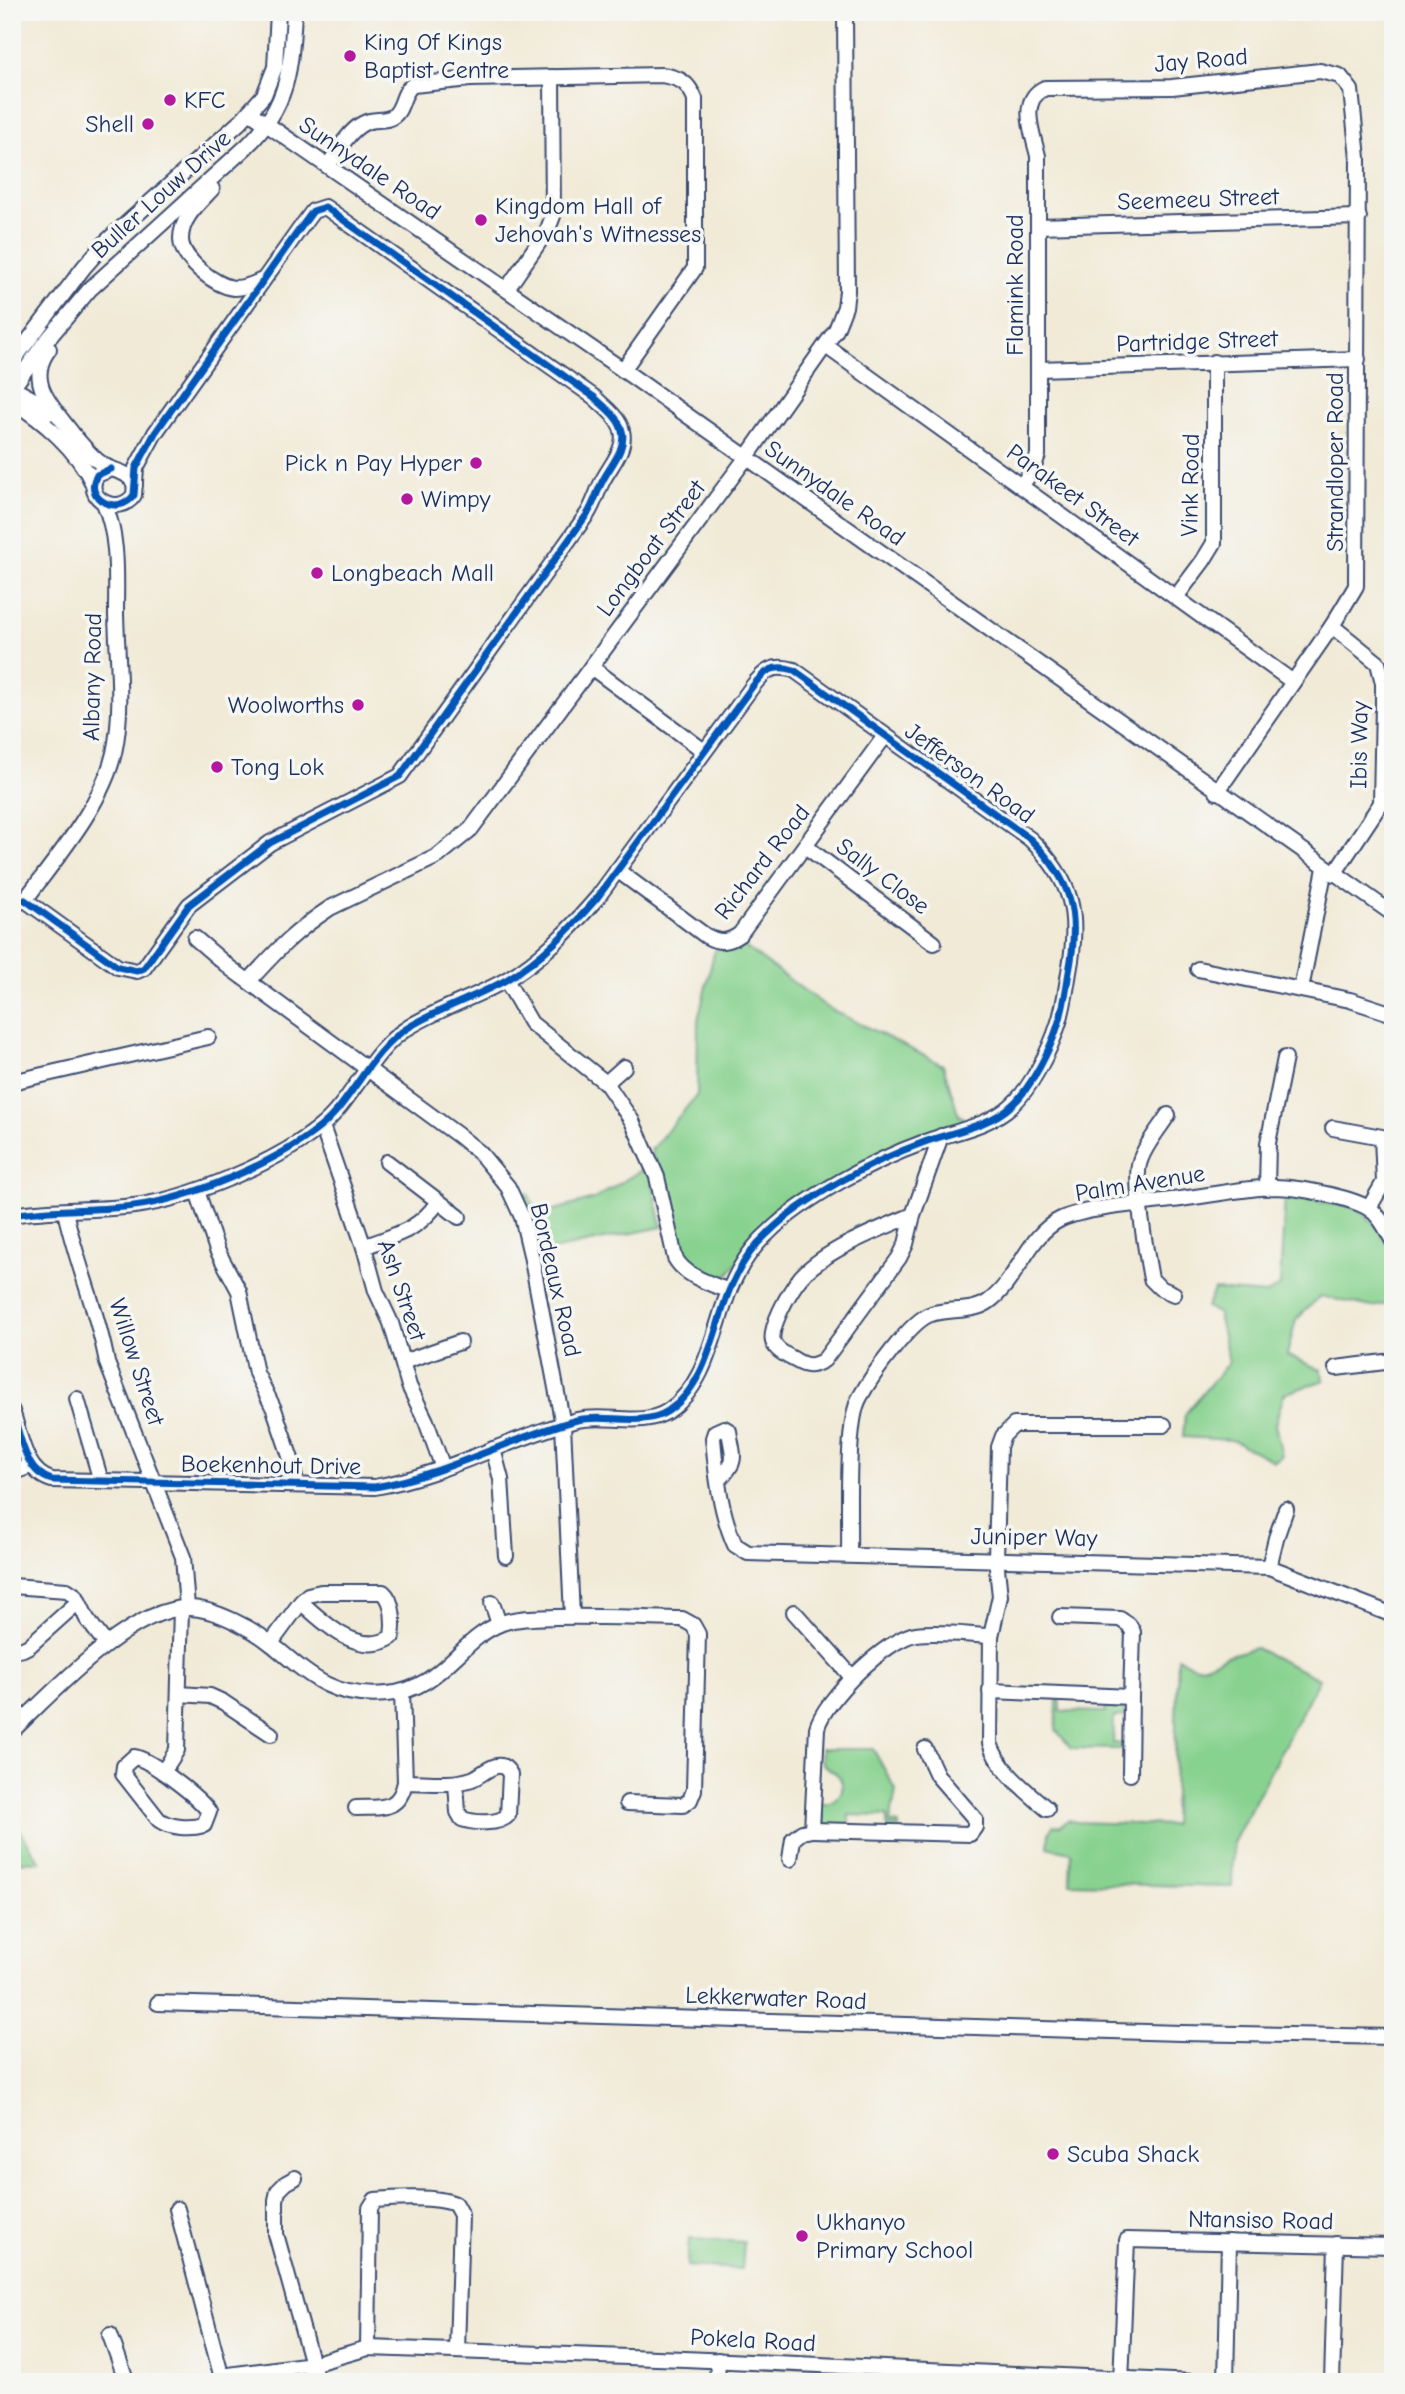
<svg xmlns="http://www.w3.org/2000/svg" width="1405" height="2394" font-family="'Comic Neue',sans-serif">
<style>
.green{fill:#88d28f;stroke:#528076;stroke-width:2}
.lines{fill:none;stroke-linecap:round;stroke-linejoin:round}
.minor-casing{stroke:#3b4b70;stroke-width:18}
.minor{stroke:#fff;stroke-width:14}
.cycleway-casing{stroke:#f6f6f2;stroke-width:11}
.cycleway{stroke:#0057b8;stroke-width:7}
.poi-dot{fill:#b5179e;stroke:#f6f6f2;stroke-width:2.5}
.labels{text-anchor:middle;stroke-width:7;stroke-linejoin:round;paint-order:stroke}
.poi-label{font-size:24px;fill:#1b2f5e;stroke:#f6f6f2;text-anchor:start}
.street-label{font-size:24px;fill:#1b2f5e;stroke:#f6f6f2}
</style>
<rect width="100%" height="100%" fill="#f6f6f2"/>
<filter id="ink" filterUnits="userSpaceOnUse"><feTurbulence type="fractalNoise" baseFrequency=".0143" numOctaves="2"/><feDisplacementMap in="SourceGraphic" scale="14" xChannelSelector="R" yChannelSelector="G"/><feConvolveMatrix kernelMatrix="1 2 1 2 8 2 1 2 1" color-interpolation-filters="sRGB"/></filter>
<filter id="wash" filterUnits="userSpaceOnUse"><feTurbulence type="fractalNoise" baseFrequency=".00686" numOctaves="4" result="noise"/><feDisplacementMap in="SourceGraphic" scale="28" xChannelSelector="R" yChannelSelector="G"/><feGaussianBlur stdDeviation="1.57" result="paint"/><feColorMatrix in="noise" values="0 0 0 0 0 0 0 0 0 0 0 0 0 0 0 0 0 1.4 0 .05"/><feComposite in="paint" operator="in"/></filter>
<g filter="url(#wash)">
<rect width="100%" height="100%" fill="#f1ead7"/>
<g class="green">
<polygon points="738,942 828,1008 943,1065 959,1116 963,1117 964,1123 795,1203 763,1228 727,1276 718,1280 695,1271 682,1260 651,1150 697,1095 698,1020 714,953 717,948 727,948"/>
<polygon points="638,1146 652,1179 662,1227 538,1253 532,1225 521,1196 528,1193 537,1215 594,1199 643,1169 634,1148"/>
<polygon points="1285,1195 1356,1208 1375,1224 1393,1253 1393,1303 1372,1307 1320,1296 1296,1320 1287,1355 1321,1370 1324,1380 1284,1394 1275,1424 1282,1456 1274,1461 1232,1440 1183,1437 1185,1414 1229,1362 1218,1314 1206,1307 1214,1290 1267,1294 1280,1286"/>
<path d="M1255,1648l64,31 -86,164 -1,44 -162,-4 1,-31 -23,-5 1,-15 4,-6 8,-1 7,-5 9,2 96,3 5,-168c22,17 27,6 48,-1 10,-3 19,-5 29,-8z"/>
<polygon points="1057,1700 1060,1700 1060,1711 1105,1712 1105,1700 1120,1703 1125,1711 1125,1716 1114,1717 1113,1743 1124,1744 1124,1747 1121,1749 1071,1748 1056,1730"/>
<path d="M821,1749h52l23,41 -6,33 9,1v4l-12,-1v-11l-38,-1v11h-26l-5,-5 1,-17c14,2 29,-11 21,-26 -4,-7 -13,-9 -18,-15z"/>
<polygon points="12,1817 40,1862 12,1861"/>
<polygon points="689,2239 744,2242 742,2269 687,2266"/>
</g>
</g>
<g filter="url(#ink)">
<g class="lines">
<defs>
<g id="minor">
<polyline points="249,112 623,370 1393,914"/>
<path d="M328,166c9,-14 21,-36 36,-43 9,-5 20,-1 28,-6 12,-7 9,-25 21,-32l57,-6 192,-4c18,3 26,7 33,24v169l-72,102"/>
<path d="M212,189c-13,14 -31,29 -31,50 0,20 34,47 53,49 10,0 18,-3 26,-7"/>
<polyline points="1038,226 1359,217"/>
<polyline points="507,289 548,229 553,216 552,77"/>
<polyline points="826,346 1293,682"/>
<path d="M49,349c-26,34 7,61 26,88"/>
<polyline points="12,362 84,267 107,241 240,122 264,95 275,67 278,12"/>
<polyline points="1038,369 1358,359"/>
<polyline points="12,388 36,401 49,413"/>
<path d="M12,389l31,-44 47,-56 156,-142c43,-41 45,-79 48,-135"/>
<path d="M12,401c31,19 66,49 81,83"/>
<path d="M69,431c11,10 20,25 33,33 12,9 25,5 33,21"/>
<path d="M1021,486l11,-15 6,-16v-299c-5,-22 -20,-56 7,-68l127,-1 148,-16 20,5 11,14 7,68 -2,428 -24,40 -115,166"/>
<polyline points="1176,597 1203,561 1214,543 1214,362"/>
<polyline points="1332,626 1378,663 1383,683 1383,704 1381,803 1334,874"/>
<polyline points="591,667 704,751"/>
<polyline points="805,846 934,943"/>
<path d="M617,870l89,66c13,7 22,7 34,-2l145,-198"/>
<path d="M25,900l93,67 19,4 7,-3 45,-63 81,-62 130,-67 188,-263c6,-10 9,-21 14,-31 7,-15 25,-33 20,-51 -3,-14 -19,-25 -28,-34l-269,-190 -12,4 -14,19 -144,203 -19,35 -2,27c-15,22 -52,4 -37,-20l14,-6"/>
<path d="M12,905l13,-5c32,-43 77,-95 89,-147 10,-45 3,-94 2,-139 0,-38 3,-76 -12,-111"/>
<polyline points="195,938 230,968 459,1136 480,1153 508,1187 522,1217 531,1255 563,1425 572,1616"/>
<polyline points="1198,969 1350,1000 1393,1014"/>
<path d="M506,980l25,43 75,60 26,38 25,56 18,81c11,19 34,25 54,33"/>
<path d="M249,981c28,-31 46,-50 81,-73l108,-52 33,-27 275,-371 90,-128 9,-23 2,-16 -2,-279"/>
<polyline points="1301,989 1325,868"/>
<polyline points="12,1082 208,1037"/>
<polyline points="606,1083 624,1067"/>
<path d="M1168,1115c-9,14 -23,30 -28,46 -7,18 7,96 11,118l9,9 14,6"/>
<polyline points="322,1126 364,1247 376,1291 391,1323 409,1386 426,1421 443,1468"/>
<polyline points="1333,1128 1382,1137 1384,1182 1369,1208"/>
<polyline points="387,1162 459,1217"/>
<polyline points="1267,1188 1268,1143 1285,1058"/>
<polyline points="197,1191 217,1250 239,1291 256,1373 274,1409 292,1462 296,1484"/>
<path d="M65,1211c11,52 33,100 42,152l76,194 4,50"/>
<path d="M12,1215c40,-7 82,-4 122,-9 56,-7 141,-43 185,-78 34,-27 50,-75 87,-99 31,-20 68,-31 100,-49 36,-21 64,-51 91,-82l155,-211c13,-17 21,-23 42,-17l236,169c43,42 50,75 39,133 -3,18 -5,36 -11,53 -8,25 -27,63 -46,80 -23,22 -61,27 -90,38 -47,17 -119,55 -154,90 -18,16 -30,36 -39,58 -16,40 -22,94 -61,120 -26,17 -62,2 -91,9 -68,18 -132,55 -202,67l-323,-7c-28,-8 -31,-44 -40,-69"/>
<path d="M913,1215c-34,14 -88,35 -112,62 -10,12 -35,54 -27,67 4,8 14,12 21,16 12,7 17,7 29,0l75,-102 7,-14 7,-29 28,-79"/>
<path d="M364,1247c32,-13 53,-15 74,-45"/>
<polyline points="403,1362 460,1342"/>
<polyline points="1336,1368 1393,1361"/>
<polyline points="77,1399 101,1481"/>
<polyline points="493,1449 501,1479 506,1556"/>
<polyline points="12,1473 31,1466"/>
<path d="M718,1481c21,-21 15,-23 11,-50l-5,-3 -9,4 -2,6c3,35 7,74 22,107l13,8 521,14 124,48"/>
<path d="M849,1554c1,-34 -4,-132 11,-157 11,-20 51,-77 71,-83 18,-6 41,-1 57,-12 30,-21 39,-67 73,-83 26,-12 88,-16 120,-20 31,-4 63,-11 94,-12 21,0 75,10 93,21 12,7 18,21 25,33"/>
<polyline points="1269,1567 1276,1538 1286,1509"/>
<polyline points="12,1586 67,1590 76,1596 87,1619 106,1644"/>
<polyline points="492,1603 499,1624"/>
<polyline points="794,1612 852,1677"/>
<polyline points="1060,1617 1120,1619 1129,1625 1133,1632 1131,1697"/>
<path d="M271,1643l30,-41 7,-7 13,-3h62c11,9 11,32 9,45 -33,21 -68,-14 -91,-35"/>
<polyline points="12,1651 23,1649 29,1646 78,1602"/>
<polyline points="990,1691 1131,1697 1130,1774"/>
<polyline points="179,1694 210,1696 223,1702 271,1734"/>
<path d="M12,1731c40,-38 118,-123 175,-123 26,-1 68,22 87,38 37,31 60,53 113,48 56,-5 71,-54 115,-71 16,-6 35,-5 53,-6 42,-1 85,1 127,2l11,6 5,9 -4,156 -4,10 -7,5 -56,-2"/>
<path d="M925,1749l12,26 38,44v8l-5,7 -158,-4 5,-102c7,-28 70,-90 99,-94 24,-3 51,1 75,2"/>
<path d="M134,1757c16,2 66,41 75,55l-5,13c-14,4 -33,3 -45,-5l-36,-46 1,-8z"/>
<polyline points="163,1772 177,1750 181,1609"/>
<path d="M405,1782c22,0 46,4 67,-3 8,-3 17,-12 25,-13 7,-1 10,3 13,8l-2,41c-9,10 -34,8 -46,4l-4,-7 -2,-29"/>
<path d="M356,1808c24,-1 43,4 49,-26l-3,-90"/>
<path d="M1047,1809c-20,-18 -49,-39 -57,-66l1,-107 9,-40 -4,-37 3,-112 4,-11 11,-11h150"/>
<polyline points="790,1859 793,1839 802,1832 812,1830"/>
<polyline points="158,2003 1181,2033 1393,2037"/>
<polyline points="295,2178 286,2183 278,2191 276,2200 276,2234 317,2382"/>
<polyline points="177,2209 223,2382"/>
<polyline points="110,2335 127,2382"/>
<path d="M368,2348l2,-140 5,-8c20,-2 62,-4 80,4l6,11 -4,136"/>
<polyline points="221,2376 312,2364 368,2348 685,2359 1194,2382"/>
<polyline points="717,2382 718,2360"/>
<polyline points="1121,2382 1127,2240 1393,2246"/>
<polyline points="1226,2382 1229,2242"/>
<polyline points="1332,2382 1336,2244"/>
</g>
</defs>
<use href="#minor" class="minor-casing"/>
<use href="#minor" class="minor"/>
<defs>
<g id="cycleway">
<path d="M25,900l93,67 19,4 7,-3 45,-63 81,-62 130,-67 188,-263c6,-10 9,-21 14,-31 7,-15 25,-33 20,-51 -3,-14 -19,-25 -28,-34l-269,-190 -12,4 -14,19 -144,203 -19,35 -2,27c-15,22 -52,4 -37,-20l14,-6"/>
<path d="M12,1215c40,-7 82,-4 122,-9 56,-7 141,-43 185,-78 34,-27 50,-75 87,-99 31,-20 68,-31 100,-49 36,-21 64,-51 91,-82l155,-211c13,-17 21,-23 42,-17l236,169c43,42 50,75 39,133 -3,18 -5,36 -11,53 -8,25 -27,63 -46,80 -23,22 -61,27 -90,38 -47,17 -119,55 -154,90 -18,16 -30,36 -39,58 -16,40 -22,94 -61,120 -26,17 -62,2 -91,9 -68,18 -132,55 -202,67l-323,-7c-28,-8 -31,-44 -40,-69"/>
</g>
</defs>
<use href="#cycleway" class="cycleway-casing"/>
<use href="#cycleway" class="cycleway"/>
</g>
</g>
<g class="poi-dot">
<circle cx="350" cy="56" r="7"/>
<circle cx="170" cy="100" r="7"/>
<circle cx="148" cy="124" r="7"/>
<circle cx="481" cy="220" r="7"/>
<circle cx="476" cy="463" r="7"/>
<circle cx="407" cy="499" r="7"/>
<circle cx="317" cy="573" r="7"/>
<circle cx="358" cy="705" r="7"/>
<circle cx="217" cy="767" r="7"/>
<circle cx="1053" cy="2154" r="7"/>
<circle cx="802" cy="2236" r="7"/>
</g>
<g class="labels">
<g class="poi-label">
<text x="364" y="50">King Of Kings<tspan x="364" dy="28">Baptist Centre</tspan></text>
<text x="184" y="108">KFC</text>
<text x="134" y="132" text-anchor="end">Shell</text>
<text x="495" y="214">Kingdom Hall of<tspan x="495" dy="28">Jehovah's Witnesses</tspan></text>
<text x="462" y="471" text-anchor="end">Pick n Pay Hyper</text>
<text x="421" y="507">Wimpy</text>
<text x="331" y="581">Longbeach Mall</text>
<text x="344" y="713" text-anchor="end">Woolworths</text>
<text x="231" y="775">Tong Lok</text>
<text x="1067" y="2162">Scuba Shack</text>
<text x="816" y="2230">Ukhanyo<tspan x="816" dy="28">Primary School</tspan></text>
</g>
<g class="street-label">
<text transform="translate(1201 60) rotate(-5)" y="8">Jay Road</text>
<text transform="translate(370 168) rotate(34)" y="8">Sunnydale Road</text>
<text transform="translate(161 194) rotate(-42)" y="8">Buller Louw Drive</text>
<text transform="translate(1198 199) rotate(-2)" y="8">Seemeeu Street</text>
<text transform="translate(1015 285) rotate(-90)" y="8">Flamink Road</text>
<text transform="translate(1197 341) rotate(-2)" y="8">Partridge Street</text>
<text transform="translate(1335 462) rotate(-90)" y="8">Strandloper Road</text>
<text transform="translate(1190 485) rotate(-89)" y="8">Vink Road</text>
<text transform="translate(835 493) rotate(35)" y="8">Sunnydale Road</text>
<text transform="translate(1073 495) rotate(36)" y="8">Parakeet Street</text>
<text transform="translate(651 548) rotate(-53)" y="8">Longboat Street</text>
<text transform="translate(92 677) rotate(-89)" y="8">Albany Road</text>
<text transform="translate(1359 745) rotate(-89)" y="8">Ibis Way</text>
<text transform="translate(970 773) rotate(36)" y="8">Jefferson Road</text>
<text transform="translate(762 862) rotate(-52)" y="8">Richard Road</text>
<text transform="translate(883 876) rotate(37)" y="8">Sally Close</text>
<text transform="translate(1140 1183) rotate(-9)" y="8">Palm Avenue</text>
<text transform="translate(556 1280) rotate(77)" y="8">Bordeaux Road</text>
<text transform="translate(402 1290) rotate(71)" y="8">Ash Street</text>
<text transform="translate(137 1362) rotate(72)" y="8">Willow Street</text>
<text transform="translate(271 1465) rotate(1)" y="8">Boekenhout Drive</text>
<text transform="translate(1034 1537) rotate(1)" y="8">Juniper Way</text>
<text transform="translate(776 1998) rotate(2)" y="8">Lekkerwater Road</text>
<text transform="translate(1261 2220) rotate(1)" y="8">Ntansiso Road</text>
<text transform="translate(753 2340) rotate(3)" y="8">Pokela Road</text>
</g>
</g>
<rect width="1405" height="2394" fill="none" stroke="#f6f6f2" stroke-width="42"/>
</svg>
